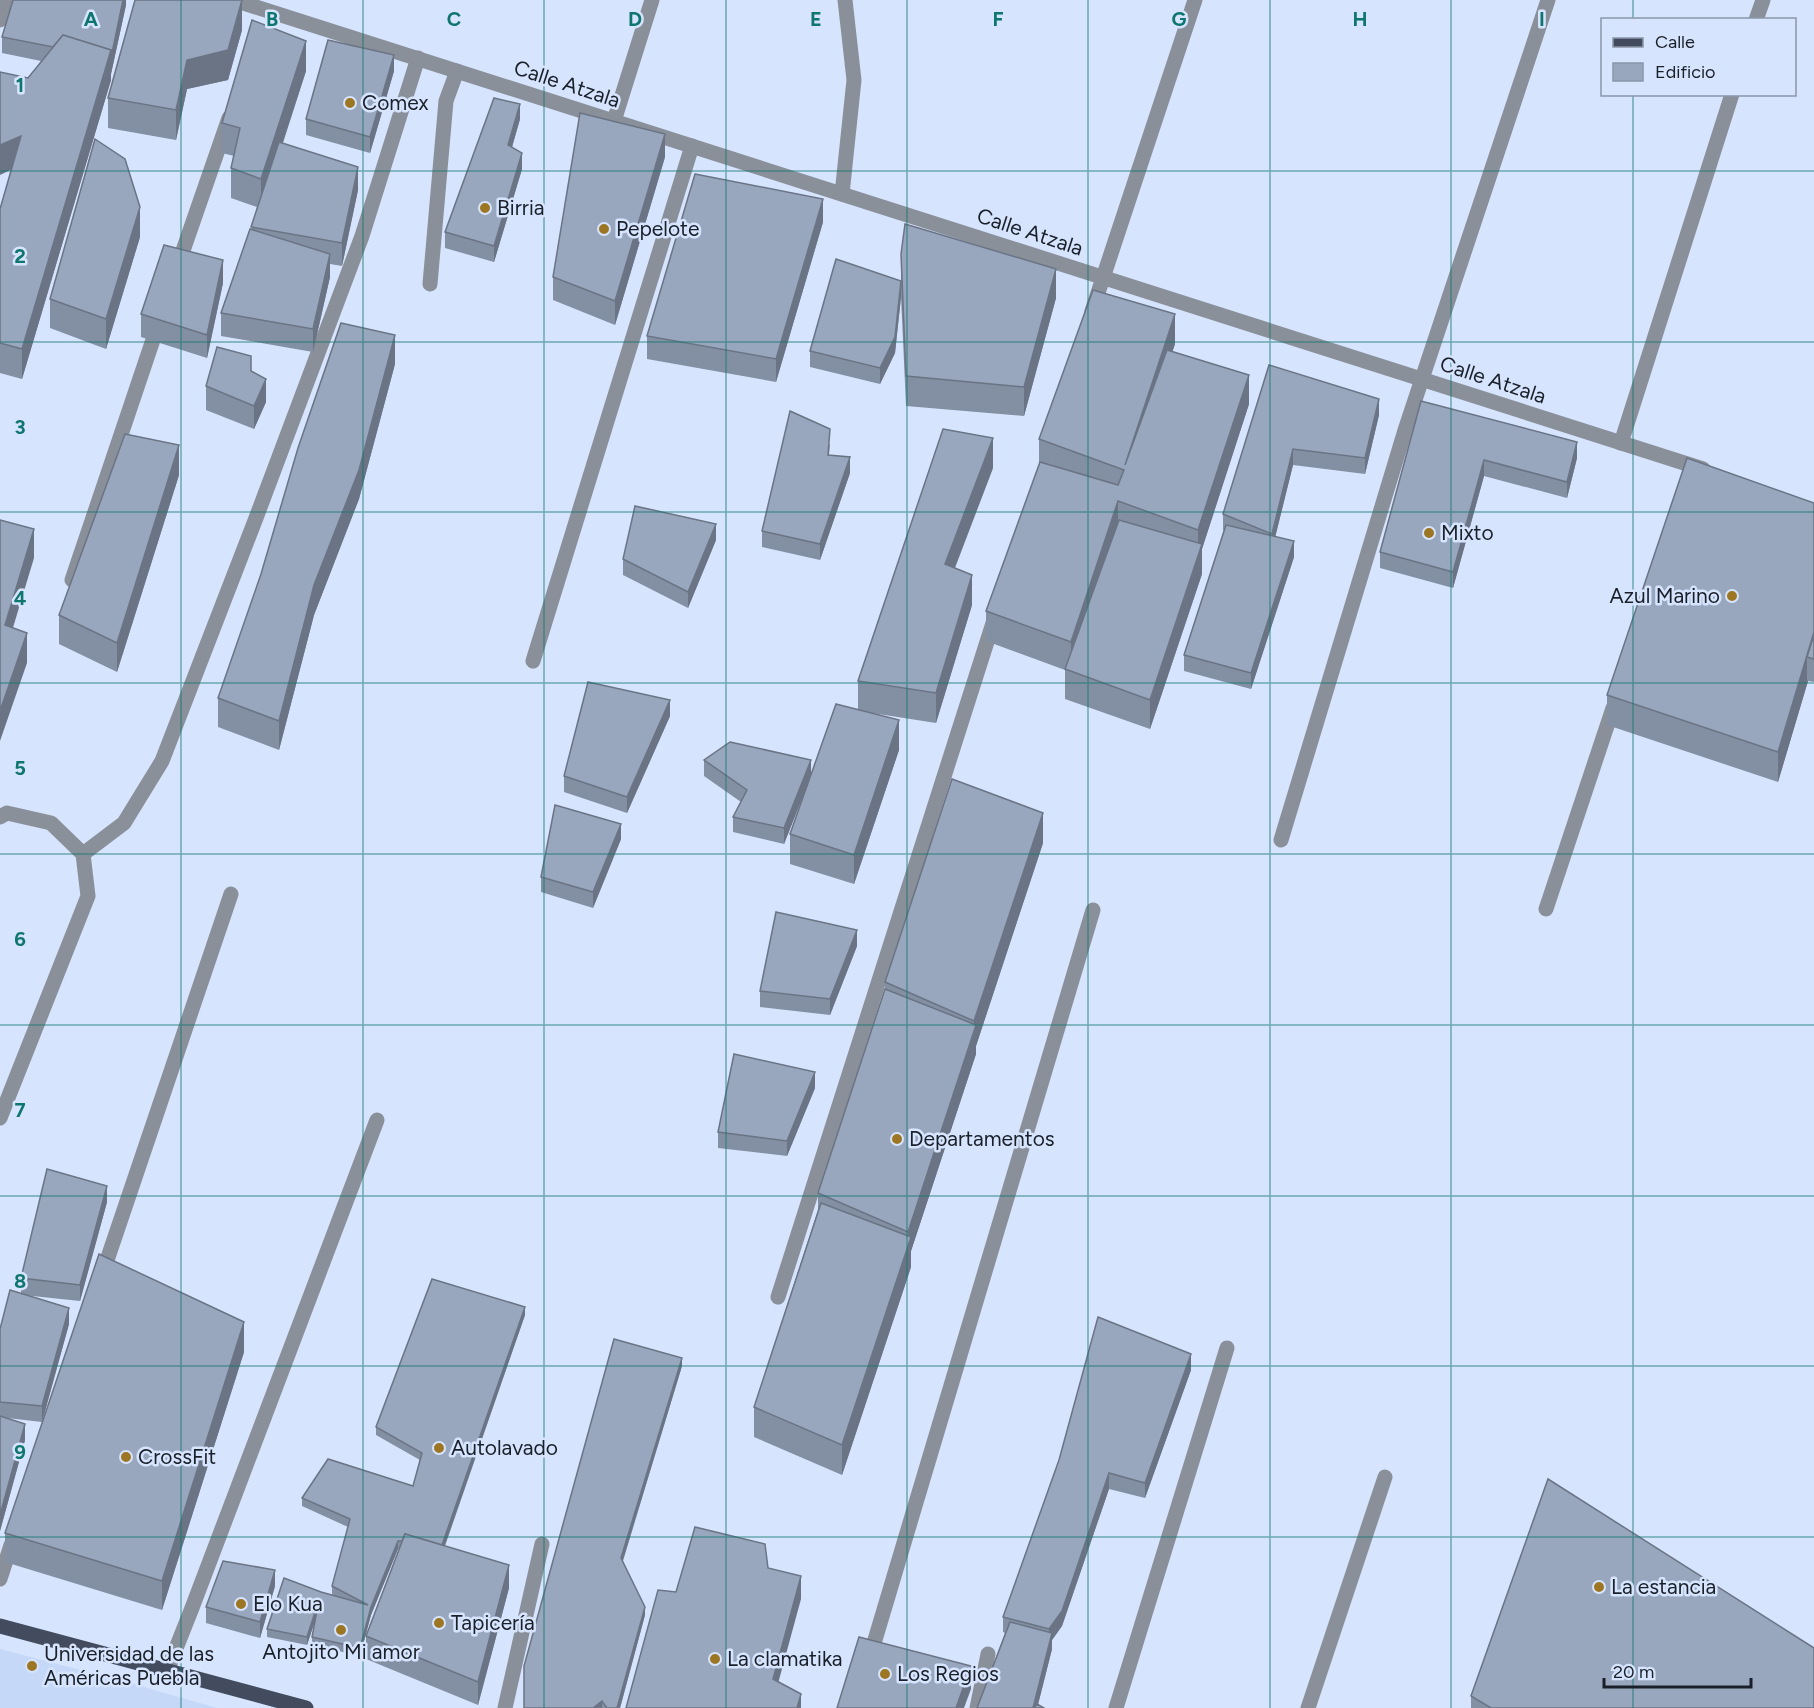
<svg xmlns="http://www.w3.org/2000/svg" width="1814" height="1708" font-family="Figtree,sans-serif">
<style>
.built{fill:#c5d8f8}
.lines{fill:none;stroke-linecap:round;stroke-linejoin:round}
.minor{stroke:#8a909a;stroke-width:15}
.major{stroke:#424c5e;stroke-width:15}
.wall{fill:#838fa3}
.shaded-wall{fill:#6a7485}
.building{fill:#98a6be;stroke:#6a7485;stroke-width:1.5}
.grid{fill:none;stroke:#0f766e;stroke-width:1.5;stroke-opacity:0.55}
.poi-dot{fill:#9d7623;stroke:#d6e4fe;stroke-width:2}
.labels{text-anchor:middle;stroke-width:5;stroke-linejoin:round;paint-order:stroke}
.street-label{font-size:21px;fill:#1a2029;stroke:#d6e4fe}
.poi-label{font-size:21px;fill:#1a2029;stroke:#d6e4fe;text-anchor:start}
.grid-label{font-size:20px;text-anchor:middle;font-weight:bold;fill:#0f766e;stroke:#d6e4fe;stroke-width:5;stroke-linejoin:round;paint-order:stroke}
</style>
<rect width="100%" height="100%" fill="#d6e4fe"/>
<polygon class="built" points="0,1649 130,1683 217,1708 0,1708"/>
<g class="lines">
<g class="minor">
<polyline points="234,0 1703,469"/>
<polyline points="0,20 6,0"/>
<polyline points="1756,20 1763,0"/>
<polyline points="614,121 652,0"/>
<polyline points="842,194 854,80 845,0"/>
<polyline points="177,268 229,118"/>
<polyline points="430,284 446,101 457,71"/>
<polyline points="1092,311 1195,0"/>
<polyline points="1621,443 1732,94"/>
<polyline points="72,580 159,322"/>
<polyline points="533,661 692,146"/>
<polyline points="0,817 7,813 51,823 83,854 88,896 0,1118"/>
<polyline points="1281,840 1406,427 1548,0"/>
<polyline points="83,854 124,823 162,761 256,518 362,236 418,58"/>
<polyline points="1546,909 1613,708"/>
<polyline points="101,1278 231,894"/>
<polyline points="778,1297 993,623"/>
<polyline points="0,1579 11,1545"/>
<polyline points="869,1660 1093,910"/>
<polyline points="167,1671 192,1608 377,1120"/>
<polyline points="505,1708 542,1544"/>
<polyline points="977,1708 988,1654"/>
<polyline points="1116,1708 1227,1348"/>
<polyline points="1308,1708 1385,1477"/>
</g>
<polyline class="major" points="0,1626 306,1708"/>
</g>
<g class="wall">
<polygon points="126,0 126,5 111,74 111,80 22,379 0,373 0,209 11,170 28,78 41,61 2,53 2,37"/>
<polygon points="242,30 228,80 187,89 176,140 108,128 108,98"/>
<polygon points="306,71 283,143 358,190 342,266 330,264 330,277 313,352 221,336 221,313 251,229 257,207 231,198 231,168 234,156 222,153 222,123"/>
<polygon points="394,71 370,153 306,135 306,119"/>
<polygon points="520,119 512,147 522,169 494,262 445,248 445,232"/>
<polygon points="665,157 615,325 553,300 553,277"/>
<polygon points="823,222 776,382 647,359 647,336"/>
<polygon points="140,237 106,349 50,328 50,299"/>
<polygon points="901,254 1056,298 1024,416 906,406 901,297 895,353 880,384 810,367 810,351 901,281"/>
<polygon points="223,283 207,358 141,337 141,314"/>
<polygon points="1175,344 1172,352 1249,404 1202,549 1202,574 1150,729 1065,699 1065,670 986,641 986,611 1039,465 1039,439"/>
<polygon points="395,364 359,499 314,615 279,750 218,727 218,698"/>
<polygon points="1269,365 1379,415 1365,474 1293,465 1275,537 1294,557 1251,689 1184,671 1184,655 1224,530 1223,530 1223,514"/>
<polygon points="251,371 266,402 254,429 206,410 206,386"/>
<polygon points="1421,401 1577,458 1567,498 1484,476 1453,588 1380,568 1380,552"/>
<polygon points="830,444 829,455 850,473 820,560 762,547 762,531"/>
<polygon points="993,468 955,568 972,605 936,723 872,713 899,750 854,884 790,864 790,834 858,710 858,681"/>
<polygon points="179,475 117,672 59,644 59,615"/>
<polygon points="1814,503 1814,682 1808,681 1778,782 1607,725 1607,695"/>
<polygon points="716,540 688,608 623,575 623,559"/>
<polygon points="670,716 627,813 564,792 564,776"/>
<polygon points="704,760 811,776 784,844 733,832 733,817 741,802 704,776"/>
<polygon points="621,839 593,908 541,892 541,877"/>
<polygon points="1043,843 976,1046 976,1054 911,1251 911,1267 842,1475 754,1437 754,1407 818,1210 818,1193 885,990 885,982"/>
<polygon points="857,946 830,1015 760,1007 760,991"/>
<polygon points="815,1088 787,1156 718,1148 718,1132"/>
<polygon points="107,1202 80,1301 23,1295 69,1324 42,1422 7,1418 25,1440 0,1531 0,1329 21,1294 21,1278"/>
<polygon points="525,1315 445,1546 509,1588 478,1705 366,1659 366,1636 399,1549 398,1549 371,1615 360,1656 312,1645 312,1637 315,1620 307,1645 267,1637 267,1629 321,1592 335,1596 332,1594 332,1586 348,1527 302,1506 302,1498 413,1486 420,1460 376,1435 376,1427"/>
<polygon points="244,1352 162,1610 5,1562 5,1533"/>
<polygon points="682,1366 623,1561 645,1615 620,1708 524,1708"/>
<polygon points="1191,1370 1145,1498 1109,1489 1062,1626 1052,1640 1052,1649 1038,1705 977,1708 1005,1633 1003,1632 1003,1617 1059,1460"/>
<polygon points="275,1586 260,1638 206,1623 206,1607"/>
<polygon points="1471,1696 1814,1708 1471,1708"/>
</g>
<g class="shaded-wall">
<polygon points="123,0 126,0 126,5 111,74 111,80 22,379 22,349"/>
<polygon points="242,0 242,30 228,80 187,89 176,140 176,110 187,60"/>
<polygon points="306,41 306,71 261,209 261,179"/>
<polygon points="394,55 394,71 370,153 370,137"/>
<polygon points="520,104 520,119 508,161 508,145"/>
<polygon points="665,134 665,157 615,325 615,301"/>
<polygon points="21,136 21,165 0,175 0,145"/>
<polygon points="522,153 522,169 494,262 494,246"/>
<polygon points="358,167 358,190 342,266 342,243"/>
<polygon points="823,199 823,222 776,382 776,359"/>
<polygon points="140,207 140,237 106,349 106,319"/>
<polygon points="330,254 330,277 313,352 313,329"/>
<polygon points="223,260 223,283 207,358 207,335"/>
<polygon points="1056,269 1056,298 1024,416 1024,387"/>
<polygon points="901,281 901,297 895,353 880,384 880,368"/>
<polygon points="1175,314 1175,344 1125,495 1125,465"/>
<polygon points="395,335 395,364 359,499 314,615 279,750 279,721 314,585"/>
<polygon points="1249,375 1249,404 1202,549 1202,574 1150,729 1150,700 1198,555 1198,530"/>
<polygon points="266,379 266,402 254,429 254,406"/>
<polygon points="1379,399 1379,415 1365,474 1365,458"/>
<polygon points="993,438 993,468 945,593 945,564"/>
<polygon points="1577,442 1577,458 1567,498 1567,482"/>
<polygon points="179,445 179,475 117,672 117,643"/>
<polygon points="1293,449 1293,465 1272,550 1272,534"/>
<polygon points="850,457 850,473 820,560 820,544"/>
<polygon points="1484,460 1484,476 1453,588 1453,572"/>
<polygon points="1118,501 1118,530 1071,672 1071,642"/>
<polygon points="716,524 716,540 688,608 688,592"/>
<polygon points="34,529 34,558 5,654 5,625"/>
<polygon points="1294,541 1294,557 1251,689 1251,673"/>
<polygon points="972,575 972,605 936,723 936,693"/>
<polygon points="1814,632 1814,659 1807,657 1807,680 1808,681 1778,782 1778,752"/>
<polygon points="27,633 27,663 0,741 0,711"/>
<polygon points="670,700 670,716 627,813 627,797"/>
<polygon points="899,720 899,750 854,884 854,855"/>
<polygon points="811,760 811,776 784,844 784,828"/>
<polygon points="1043,813 1043,843 976,1046 976,1054 911,1251 911,1267 842,1475 842,1445 908,1247 908,1232 974,1029 974,1021"/>
<polygon points="621,824 621,839 593,908 593,892"/>
<polygon points="857,930 857,946 830,1015 830,999"/>
<polygon points="815,1072 815,1088 787,1156 787,1141"/>
<polygon points="107,1186 107,1202 80,1301 80,1285"/>
<polygon points="525,1307 525,1315 441,1556 441,1548"/>
<polygon points="69,1308 69,1324 42,1422 42,1406"/>
<polygon points="244,1322 244,1352 162,1610 162,1581"/>
<polygon points="1191,1354 1191,1370 1145,1498 1145,1483"/>
<polygon points="682,1358 682,1366 621,1566 621,1558"/>
<polygon points="25,1424 25,1440 0,1531 0,1515"/>
<polygon points="1109,1473 1109,1489 1062,1626 1052,1640 1052,1649 1037,1708 1033,1708 1049,1645 1049,1629"/>
<polygon points="398,1541 398,1549 371,1615 360,1656 360,1648 371,1607"/>
<polygon points="509,1565 509,1588 478,1705 478,1682"/>
<polygon points="275,1570 275,1586 260,1638 260,1622"/>
<polygon points="801,1576 801,1599 773,1702 773,1679"/>
<polygon points="319,1600 319,1609 307,1645 307,1637"/>
<polygon points="645,1607 645,1615 620,1708 617,1708"/>
<polygon points="971,1666 971,1689 964,1708 956,1708"/>
<polygon points="801,1694 801,1708 797,1708"/>
<polygon points="602,1701 602,1708 593,1708"/>
</g>
<g class="building">
<polygon points="13,0 123,0 111,58 111,50 63,35 53,47 2,37"/>
<polygon points="135,0 242,0 228,50 187,60 176,110 108,98"/>
<polygon points="252,20 306,41 261,179 231,168 240,128 222,123"/>
<polygon points="63,35 111,50 22,349 0,343 0,209 21,136 0,145 0,72 28,78"/>
<polygon points="328,40 394,55 370,137 306,119"/>
<polygon points="494,98 520,104 508,145 522,153 494,246 445,232"/>
<polygon points="580,113 665,134 615,301 553,277"/>
<polygon points="95,139 125,159 140,207 106,319 50,299"/>
<polygon points="279,142 358,167 342,243 251,227"/>
<polygon points="695,174 823,199 776,359 647,336"/>
<polygon points="905,224 1056,269 1024,387 906,376 901,254"/>
<polygon points="250,229 330,254 313,329 221,313"/>
<polygon points="164,245 223,260 207,335 141,314"/>
<polygon points="836,259 901,281 895,337 880,368 810,351"/>
<polygon points="1093,290 1175,314 1125,465 1167,350 1249,375 1198,530 1118,501 1071,642 986,611 1040,462 1118,485 1124,470 1039,439"/>
<polygon points="341,323 395,335 359,470 314,585 279,721 218,698 261,574 298,448"/>
<polygon points="217,347 251,356 251,371 266,379 254,406 206,386"/>
<polygon points="1269,365 1379,399 1365,458 1293,449 1272,534 1223,514"/>
<polygon points="1421,401 1577,442 1567,482 1484,460 1453,572 1380,552"/>
<polygon points="790,411 830,429 828,455 850,457 820,544 762,531"/>
<polygon points="943,429 993,438 945,564 972,575 936,693 858,681"/>
<polygon points="125,434 179,445 117,643 59,615"/>
<polygon points="1687,458 1814,503 1814,632 1778,752 1607,695"/>
<polygon points="635,506 716,524 688,592 623,559"/>
<polygon points="0,520 34,529 5,625 27,633 0,711"/>
<polygon points="1119,520 1202,544 1150,700 1065,669"/>
<polygon points="1226,525 1294,541 1251,673 1184,655"/>
<polygon points="1814,635 1814,659 1807,657"/>
<polygon points="588,682 670,700 627,797 564,776"/>
<polygon points="836,704 899,720 854,855 790,834"/>
<polygon points="730,742 811,760 784,828 733,817 747,790 704,760"/>
<polygon points="952,779 1043,813 974,1021 885,982"/>
<polygon points="555,805 621,824 593,892 541,877"/>
<polygon points="776,912 857,930 830,999 760,991"/>
<polygon points="885,989 976,1025 908,1232 818,1193"/>
<polygon points="734,1054 815,1072 787,1141 718,1132"/>
<polygon points="47,1169 107,1186 80,1285 21,1278"/>
<polygon points="821,1203 911,1237 842,1445 754,1407"/>
<polygon points="99,1254 244,1322 162,1581 5,1533"/>
<polygon points="432,1279 525,1307 442,1545 405,1534 402,1541 398,1541 371,1607 360,1648 312,1637 319,1600 307,1637 267,1629 284,1578 321,1592 368,1605 332,1586 350,1519 302,1498 328,1459 413,1486 422,1453 376,1427"/>
<polygon points="10,1290 69,1308 42,1406 0,1402 0,1329"/>
<polygon points="1098,1317 1191,1354 1145,1483 1109,1473 1062,1611 1049,1629 1003,1617 1059,1460"/>
<polygon points="614,1339 682,1358 621,1558 645,1607 617,1708 607,1708 602,1701 593,1708 524,1708 524,1666"/>
<polygon points="0,1416 25,1424 0,1515"/>
<polygon points="1548,1479 1814,1648 1814,1708 1491,1708 1471,1696"/>
<polygon points="695,1527 765,1544 768,1568 801,1576 773,1679 801,1694 797,1708 626,1708 658,1590 676,1592"/>
<polygon points="405,1534 509,1565 478,1682 366,1636"/>
<polygon points="223,1561 275,1570 260,1622 206,1607"/>
<polygon points="1010,1622 1052,1633 1033,1708 977,1708"/>
<polygon points="859,1637 971,1666 956,1708 837,1708"/>
<polygon points="1037,1704 1044,1708 1034,1708"/>
</g>
<path class="grid" d="M181,0v1708M363,0v1708M544,0v1708M726,0v1708M907,0v1708M1088,0v1708M1270,0v1708M1451,0v1708M1633,0v20M1633,94v1614M0,171h1814M0,342h1814M0,512h1814M0,683h1814M0,854h1814M0,1025h1814M0,1196h1814M0,1366h1814M0,1537h1814"/>
<g class="poi-dot">
<circle cx="350" cy="103" r="6"/>
<circle cx="485" cy="208" r="6"/>
<circle cx="604" cy="229" r="6"/>
<circle cx="1429" cy="533" r="6"/>
<circle cx="1732" cy="596" r="6"/>
<circle cx="897" cy="1139" r="6"/>
<circle cx="439" cy="1448" r="6"/>
<circle cx="126" cy="1457" r="6"/>
<circle cx="1599" cy="1587" r="6"/>
<circle cx="241" cy="1604" r="6"/>
<circle cx="439" cy="1623" r="6"/>
<circle cx="341" cy="1630" r="6"/>
<circle cx="715" cy="1659" r="6"/>
<circle cx="32" cy="1666" r="6"/>
<circle cx="885" cy="1674" r="6"/>
</g>
<g class="labels">
<g class="street-label">
<text transform="translate(567 84) rotate(18)" y="7">Calle Atzala</text>
<text transform="translate(1030 232) rotate(18)" y="7">Calle Atzala</text>
<text transform="translate(1493 380) rotate(18)" y="7">Calle Atzala</text>
</g>
<g class="poi-label">
<text x="362" y="110">Comex</text>
<text x="497" y="215">Birria</text>
<text x="616" y="236">Pepelote</text>
<text x="1441" y="540">Mixto</text>
<text x="1720" y="603" text-anchor="end">Azul Marino</text>
<text x="909" y="1146">Departamentos</text>
<text x="451" y="1455">Autolavado</text>
<text x="138" y="1464">CrossFit</text>
<text x="1611" y="1594">La estancia</text>
<text x="253" y="1611">Elo Kua</text>
<text x="451" y="1630">Tapicería</text>
<text x="341" y="1659" text-anchor="middle">Antojito Mi amor</text>
<text x="44" y="1661">Universidad de las<tspan x="44" dy="24">Américas Puebla</tspan></text>
<text x="727" y="1666">La clamatika</text>
<text x="897" y="1681">Los Regios</text>
</g>
</g>
<g class="grid-label">
<text x="91" y="26">A</text>
<text x="272" y="26">B</text>
<text x="454" y="26">C</text>
<text x="635" y="26">D</text>
<text x="816" y="26">E</text>
<text x="998" y="26">F</text>
<text x="1179" y="26">G</text>
<text x="1360" y="26">H</text>
<text x="1542" y="26">I</text>
<text x="20" y="92">1</text>
<text x="20" y="263">2</text>
<text x="20" y="434">3</text>
<text x="20" y="605">4</text>
<text x="20" y="775">5</text>
<text x="20" y="946">6</text>
<text x="20" y="1117">7</text>
<text x="20" y="1288">8</text>
<text x="20" y="1459">9</text>
</g>
<rect x="1601" y="18" width="195" height="78" fill="#d6e4fe" stroke="#8b96a9" stroke-width="1.5"/>
<rect x="1613" y="38" width="30" height="9" fill="#424c5e" stroke="#8b96a9" stroke-width="1.5"/>
<text x="1655" y="48" font-size="18" fill="#1a2029">Calle</text>
<rect x="1613" y="63" width="30" height="18" fill="#98a6be" stroke="#8b96a9" stroke-width="1.5"/>
<text x="1655" y="78" font-size="18" fill="#1a2029">Edificio</text>
<path d="M1604 1678v9h147v-9" fill="none" stroke="#1a2029" stroke-width="3"/>
<text x="1613" y="1678" font-size="18" fill="#1a2029" stroke="#d6e4fe" stroke-width="4.5" paint-order="stroke">20 m</text>
</svg>
